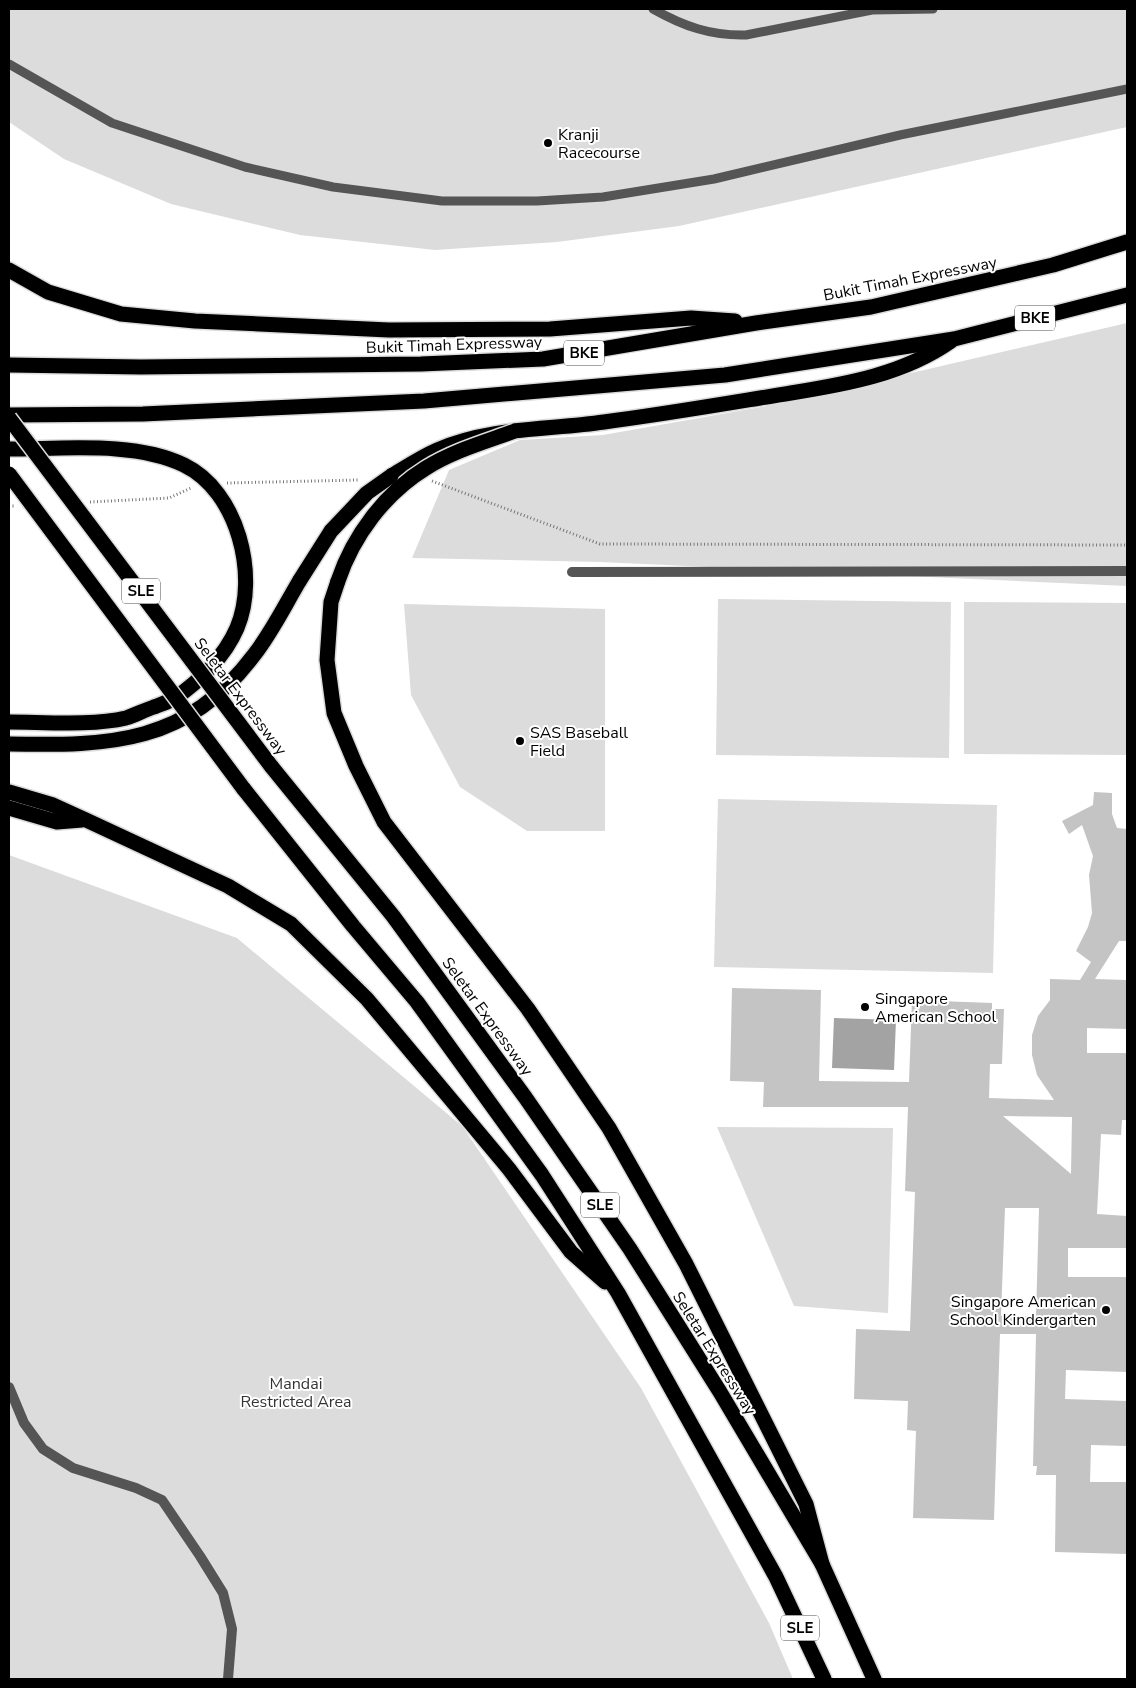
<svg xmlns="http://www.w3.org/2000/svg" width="1136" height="1688" font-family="'Nunito Sans',sans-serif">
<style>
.green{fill:#dcdcdc}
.water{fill:#a3a3a3}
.building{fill:#c4c4c4;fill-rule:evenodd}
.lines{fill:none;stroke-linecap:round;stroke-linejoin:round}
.motorway-casing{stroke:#dbdbdb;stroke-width:18}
.path{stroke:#777;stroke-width:3;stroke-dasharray:1 2.5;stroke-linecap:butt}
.service{stroke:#555;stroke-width:9}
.minor{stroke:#555;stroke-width:10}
.motorway{stroke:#000;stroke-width:15}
.motorway-bridge-casing{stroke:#dbdbdb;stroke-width:18;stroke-linecap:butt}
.motorway-bridge{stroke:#000;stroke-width:15}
.poi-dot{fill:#000;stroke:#fff;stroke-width:2}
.labels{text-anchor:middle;stroke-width:4;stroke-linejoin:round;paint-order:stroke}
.shield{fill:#fff;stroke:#4c4c4c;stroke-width:1}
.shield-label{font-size:15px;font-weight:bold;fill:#000}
.poi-label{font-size:16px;fill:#000;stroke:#fff;text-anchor:start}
.street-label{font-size:16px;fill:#000;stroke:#fff}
.park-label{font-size:16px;fill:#333;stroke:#fff}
</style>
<rect width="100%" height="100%" fill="#fff"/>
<g class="green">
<polygon points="9,9 1127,9 1127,127 679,226 557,242 435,250 300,235 171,204 64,159 9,122"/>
<polygon points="1127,323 1127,586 600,562 412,558 449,470 520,440 603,435 773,405"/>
<polygon points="718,599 951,602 949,758 716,755"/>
<polygon points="964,602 1127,603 1127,755 964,754"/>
<polygon points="404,604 605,609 605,831 527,831 460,787 411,695"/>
<polygon points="718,799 997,805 993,973 714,967"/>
<polygon points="9,855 237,938 462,1126 641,1388 769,1623 793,1679 9,1679"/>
<polygon points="717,1127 893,1128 888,1313 794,1306"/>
</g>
<polygon class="water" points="834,1018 896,1020 894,1070 832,1068"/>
<path class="building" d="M1094,792l18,1v21l5,14 10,1v112h-8l-24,38 32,1v49l-40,-1v25h40v67h-5l-1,15 -20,-1 -4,80 30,2v32h-59v29h59v95l-61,-2 -1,29 62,2v45l-36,-1 -1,37h37v72l-72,-2 1,-77h-20l1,-9h-4l3,-132h-36l-6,186 -81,-2 3,-87 -9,-1 1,-29 -54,-2 2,-70 54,2 5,-139 -10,-1 3,-84h-145l1,-25 -34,-1 2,-93 89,2 -2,91 90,1 3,-82 80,3v6h12l-2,55h-12l-1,34 65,2 -17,-25 -5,-20v-20l6,-19 12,-16v-21l30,1 11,-18 -15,-11 12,-24 4,-14 -3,-38 4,-19 -11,-31 -13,9 -7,-13 31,-16zM1003,1116l69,1 -1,57zM1005,1208h34l-3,108h-35z"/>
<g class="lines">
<defs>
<g id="motorway">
<polyline points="9,270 48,292 121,314 195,321 389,330 550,329 691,318 735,321"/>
<polyline points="9,365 141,367 421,364 543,359 756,323 871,307 1053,265 1127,242"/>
<polyline points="9,415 143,414 424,401 725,375 954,339 1127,295"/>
<path d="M9,449c54,0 126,-8 175,16 54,26 75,111 53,163 -12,28 -37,53 -62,70 -6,4 -14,6 -21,9 -9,3 -19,8 -28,11 -33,8 -83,4 -117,4"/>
<path d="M391,476c15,-9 30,-19 46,-26 52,-23 112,-20 167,-28 62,-8 125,-19 187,-29 56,-9 113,-19 160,-52"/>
<polyline points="338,581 331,602 327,660 334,713 356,766 384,822 528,1009 609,1128 686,1264 806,1504 822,1564"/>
<path d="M9,744c102,2 178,0 245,-89 18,-23 31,-50 46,-75"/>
<polyline points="271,766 393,916 525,1097 630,1249 720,1392 822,1564 874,1679"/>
<polyline points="243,788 353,926 417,1002 542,1175 618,1293 776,1577 824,1679"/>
<polyline points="9,792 53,805 86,820 228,886 291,924 367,999 509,1169 571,1252 605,1282"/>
<polyline points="9,808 57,822 82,820"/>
</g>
</defs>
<use href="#motorway" class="motorway-casing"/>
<g class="path">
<polyline points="432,481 600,544 1127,545"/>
<polyline points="227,483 358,480"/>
<polyline points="90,502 169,498 191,488"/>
<polyline points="9,506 16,506"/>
</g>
<g class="service">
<path d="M653,9c30,17 58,27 93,26l126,-25 61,-1"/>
<polyline points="9,64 112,123 245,167 333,187 442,201 537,201 603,197 714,179 900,135 1127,89"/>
</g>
<g class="minor">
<polyline points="572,572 1127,571"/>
<polyline points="9,1387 24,1423 43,1449 73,1468 136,1488 162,1500 200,1556 223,1593 232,1629 228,1679"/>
</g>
<use href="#motorway" class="motorway"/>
<defs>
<g id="motorway-bridge">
<polyline points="9,418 271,766"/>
<polyline points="9,474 243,788"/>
<polyline points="300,580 331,531 367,493 391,476"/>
<path d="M338,581c15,-45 47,-88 88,-113 27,-17 59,-26 89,-37"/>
</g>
</defs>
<use href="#motorway-bridge" class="motorway-bridge-casing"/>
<use href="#motorway-bridge" class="motorway-bridge"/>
</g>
<g class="poi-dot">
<circle cx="548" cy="143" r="5"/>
<circle cx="520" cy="741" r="5"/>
<circle cx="865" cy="1007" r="5"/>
<circle cx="1106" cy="1310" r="5"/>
</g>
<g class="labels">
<g class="shield">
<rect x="1015" y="305.5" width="40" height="25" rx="4"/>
<rect x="564" y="340.5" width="40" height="25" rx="4"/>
<rect x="122" y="578.5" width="38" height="25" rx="4"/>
<rect x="581" y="1192.5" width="38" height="25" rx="4"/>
<rect x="781" y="1615.5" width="38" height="25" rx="4"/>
</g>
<g class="shield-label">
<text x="1035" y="323">BKE</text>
<text x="584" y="358">BKE</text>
<text x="141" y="596">SLE</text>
<text x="600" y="1210">SLE</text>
<text x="800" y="1633">SLE</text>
</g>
<g class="poi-label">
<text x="558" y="140">Kranji<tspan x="558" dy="18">Racecourse</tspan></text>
<text x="530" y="738">SAS Baseball<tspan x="530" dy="18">Field</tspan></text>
<text x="875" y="1004">Singapore<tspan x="875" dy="18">American School</tspan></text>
<text x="1096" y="1307" text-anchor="end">Singapore American<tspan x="1096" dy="18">School Kindergarten</tspan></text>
</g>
<g class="street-label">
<text transform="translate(910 278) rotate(-11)" y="6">Bukit Timah Expressway</text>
<text transform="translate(454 344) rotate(-2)" y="6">Bukit Timah Expressway</text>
<text transform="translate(241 696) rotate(53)" y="6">Seletar Expressway</text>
<text transform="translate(488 1016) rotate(54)" y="6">Seletar Expressway</text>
<text transform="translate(715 1353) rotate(58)" y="6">Seletar Expressway</text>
</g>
<g class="park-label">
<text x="296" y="1389">Mandai<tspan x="296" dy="18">Restricted Area</tspan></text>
</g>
</g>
<rect width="1136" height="1688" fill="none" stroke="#000000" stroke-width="20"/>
</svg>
